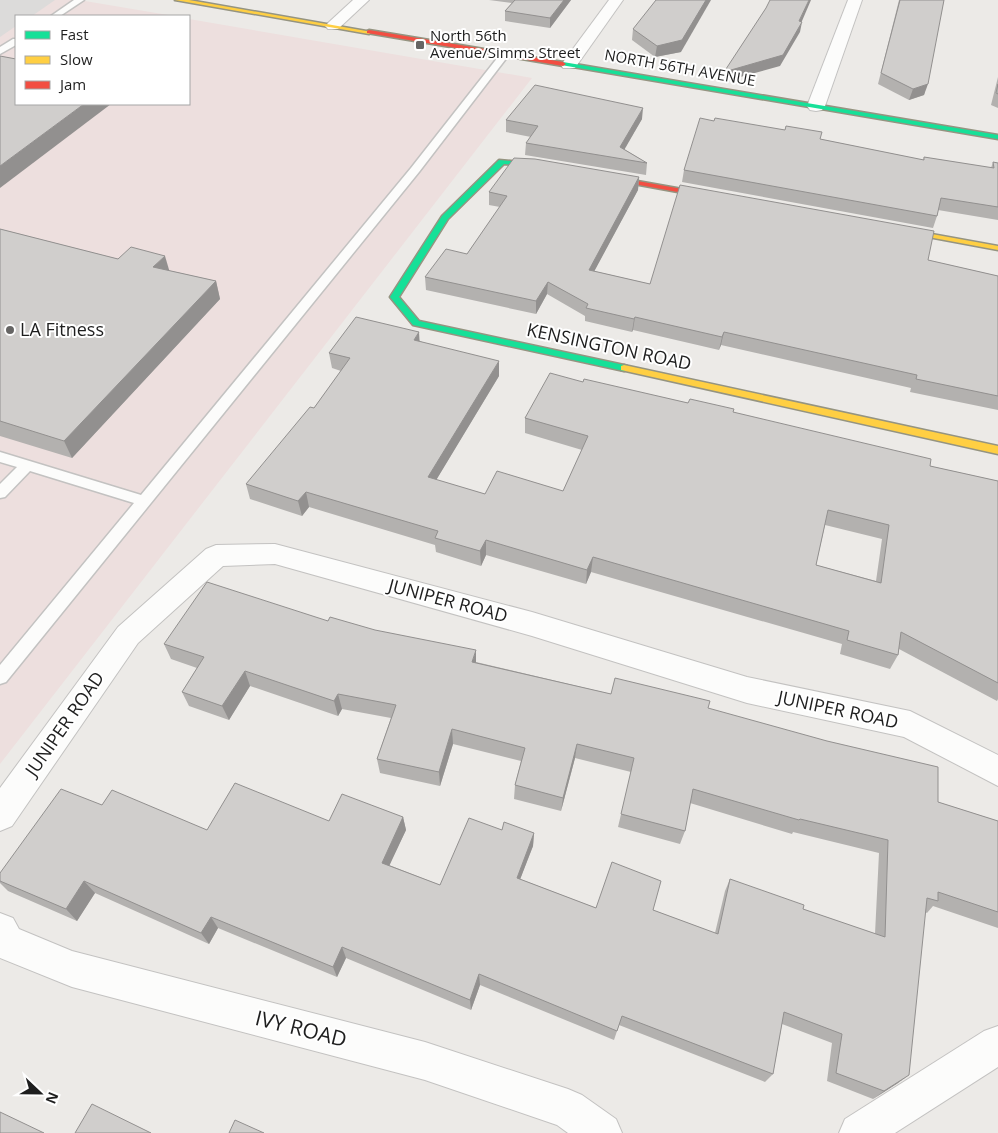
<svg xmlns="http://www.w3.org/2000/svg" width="998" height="1133" font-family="'Open Sans',sans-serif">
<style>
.commercial{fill:#eddfde}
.parking{fill:#dcdbda}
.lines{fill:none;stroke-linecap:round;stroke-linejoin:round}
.lane-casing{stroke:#c3c2c1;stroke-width:3}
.street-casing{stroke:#c3c2c1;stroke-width:2}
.fast-casing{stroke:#959481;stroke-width:3}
.slow-casing{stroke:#959481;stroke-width:3}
.jam-casing{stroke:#959481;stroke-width:3}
.lane{fill:#fcfcfb;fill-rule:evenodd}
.street{fill:#fcfcfb;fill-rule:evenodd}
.fast{fill:#16e098;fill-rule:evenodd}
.slow{fill:#ffcf43;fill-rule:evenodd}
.jam{fill:#f24e42;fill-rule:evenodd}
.wall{fill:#b3b1af;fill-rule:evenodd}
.shaded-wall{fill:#92908f}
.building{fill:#d0cecc;stroke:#92908f;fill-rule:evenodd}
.poi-dot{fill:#666564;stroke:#fff;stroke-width:2}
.labels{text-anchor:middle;stroke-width:4;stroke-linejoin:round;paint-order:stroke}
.far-poi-label{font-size:15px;fill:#1e1e1e;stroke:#fff;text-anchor:start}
.far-street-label{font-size:15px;fill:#1e1e1e;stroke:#fff}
.poi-label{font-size:18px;fill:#1e1e1e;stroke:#fff;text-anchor:start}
.street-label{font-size:18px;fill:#1e1e1e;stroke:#fff}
.near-street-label{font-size:21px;fill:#1e1e1e;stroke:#fff}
</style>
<rect width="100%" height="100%" fill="#eceae7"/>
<polygon class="commercial" points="0,0 79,0 174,16 16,16 16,104 189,104 189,19 532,78 0,764"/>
<polygon class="parking" points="0,0 55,0 32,16 16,16 16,26 0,37"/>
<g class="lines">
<defs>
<g id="lane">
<polygon points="74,0 84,0 60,16 51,16"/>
<polygon points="13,39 16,39 16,45 0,54 0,47"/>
<polygon points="505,51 509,54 508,56 419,172 6,682 0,684 0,665 134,503 30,471 5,497 0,498 0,484 17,467 0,462 0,452 141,495 411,168 502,52"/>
</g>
<g id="street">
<polygon points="353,0 369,0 338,29 328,29 325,26 328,23"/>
<polygon points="609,0 623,0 575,68 563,68 561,65"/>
<polygon points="848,0 862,0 825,106 822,110 816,111 810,110 807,106"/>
<polygon points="275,544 532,612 747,677 910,711 998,755 998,786 904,737 747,703 532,636 275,564 223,566 138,643 12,826 0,831 0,788 118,627 206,549 216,545"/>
<polygon points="0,913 13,918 19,929 72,951 425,1042 568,1089 582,1095 616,1119 622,1133 568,1133 557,1125 425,1080 72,987 0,958"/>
<polygon points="998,1026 998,1067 895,1133 839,1133 845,1119 984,1031"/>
</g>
<g id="fast">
<polygon points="563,62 998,135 998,139 561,65 561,63"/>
<polygon points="499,160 549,164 553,166 549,168 504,164 448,219 399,297 419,321 624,365 627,366 627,370 624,371 413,325 390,297 442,216"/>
</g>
<g id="slow">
<polygon points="175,0 189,0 372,32 369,34"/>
<polygon points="893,227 998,246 998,250 896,231 893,231"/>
<polygon points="624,365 998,446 998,454 621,370 621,366"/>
</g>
<g id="jam">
<polygon points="369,30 563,62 566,64 563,66 367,33 367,31"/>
<polygon points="598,174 716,195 720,197 716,199 601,178 598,178"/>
</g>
</defs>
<use href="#lane" class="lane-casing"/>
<use href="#street" class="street-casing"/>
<use href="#fast" class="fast-casing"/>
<use href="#slow" class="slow-casing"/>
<use href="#jam" class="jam-casing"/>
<use href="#lane" class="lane"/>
<use href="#street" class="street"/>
<use href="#fast" class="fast"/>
<use href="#slow" class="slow"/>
<use href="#jam" class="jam"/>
</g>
<g class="wall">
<polygon points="489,0 571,0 550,28 505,21 505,11 512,3"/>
<polygon points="899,0 944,0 924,95 909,100 878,84"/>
<polygon points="633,29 681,52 655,57 632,40"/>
<polygon points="998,77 998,108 991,105"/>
<polygon points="642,119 624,149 647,163 646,175 525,155 526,143 531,137 506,132 506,120"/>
<polygon points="714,121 785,130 820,139 923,160 924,157 991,168 993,162 998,163 998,220 938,210 937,216 933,228 682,182 684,170"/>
<polygon points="639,177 638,190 594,271 650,284 928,260 998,276 998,410 910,392 911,388 721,345 719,350 633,330 632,332 585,321 585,316 547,294 536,314 426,290 425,277 467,254 500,207 489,205 489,192"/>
<polygon points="0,229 118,259 216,281 220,299 72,458 0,436"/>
<path d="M420,341l79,35 -63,104 49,14 78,-3 19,-41 -57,-17v-15l58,-36 150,30 197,54 68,15v218l-1,2 -98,-52 -1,6 -8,14 -50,-15 2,-10 -251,-72 -5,12 -100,-29 -5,11 -45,-14 -1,-7 -126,-38 -7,9 -52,-17 -4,-15 68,-76 27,-37 -9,-3 -3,-15zM825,525l57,14 -6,42 -60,-16z"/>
<polygon points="328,621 476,662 611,694 708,708 938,802 998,821 998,928 933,906 927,913 925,912 898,1083 873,1099 827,1081 832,1043 782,1024 773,1074 765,1082 619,1025 614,1040 480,985 471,1010 346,958 337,977 218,928 209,944 95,893 77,921 8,891 0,883 0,873 102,805 207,830 329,821 403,817 406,830 389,865 440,885 502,830 534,833 533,846 520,879 596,908 653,910 715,933 725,891 730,879 803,909 875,934 879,853 793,832 792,834 690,803 685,831 680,844 618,827 631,772 575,758 561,811 514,799 515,785 521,761 453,744 440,786 380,773 377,759 391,718 342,709 338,716 250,686 229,720 189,706 182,692 197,668 171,659 164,644"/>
</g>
<g class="shaded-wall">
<polygon points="564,0 571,0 550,28 550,18"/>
<polygon points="706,0 711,0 681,52 655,57 657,46"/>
<polygon points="809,0 811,0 799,28 802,22 800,32 780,66 722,82 724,72 799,21"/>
<polygon points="928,84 924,95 909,100 913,89"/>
<polygon points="84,104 111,104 0,188 0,166"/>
<polygon points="643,108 642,119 619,159 620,147"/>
<polygon points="639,177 638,190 588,283 589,270"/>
<polygon points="165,256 170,273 153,267"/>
<polygon points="216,281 220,299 72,458 64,441"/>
<polygon points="548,282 547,294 536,314 536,301"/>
<polygon points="635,317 633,330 632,332 634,319"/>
<polygon points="419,332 420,347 414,340"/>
<polygon points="724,332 721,345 719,350 722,337"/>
<polygon points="499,361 499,376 429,492 428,477"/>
<polygon points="306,492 309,507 302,516 298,501"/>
<polygon points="486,540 486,555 481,566 480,551"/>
<polygon points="593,557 591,572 586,584 587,570"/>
<polygon points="476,650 476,666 472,662"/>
<polygon points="245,671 250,686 229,720 222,706"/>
<polygon points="338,694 342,709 338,716 334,701"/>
<polygon points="452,729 453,744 440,786 439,772"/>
<polygon points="577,744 575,758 561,811 563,798"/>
<polygon points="403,817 406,830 385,875 382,863"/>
<polygon points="534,833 533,846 516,890 517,878"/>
<polygon points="84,881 95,893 77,921 66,909"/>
<polygon points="211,917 218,928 209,944 201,933"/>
<polygon points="342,947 346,958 337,977 333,967"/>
<polygon points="479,974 480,985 471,1010 470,1000"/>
<polygon points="909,1075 898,1083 873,1099 884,1091"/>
</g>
<g class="building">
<polygon points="515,0 564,0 550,18 505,11"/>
<polygon points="656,0 706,0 682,40 657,46 633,29"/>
<polygon points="770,0 809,0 799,21 802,22 783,55 724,72 766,8"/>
<polygon points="900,0 944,0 928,84 913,89 881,73"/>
<polygon points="0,56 16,59 16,104 84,104 0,166"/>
<polygon points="998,84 998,94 996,93"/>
<polygon points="535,85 643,108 620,147 647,163 526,143 538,126 506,120"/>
<polygon points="700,118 714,121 715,118 785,130 786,126 822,132 820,139 924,160 924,157 994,168 993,162 998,163 998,207 941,198 937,216 684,170"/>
<polygon points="514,158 535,159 639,177 589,270 650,284 680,185 934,231 928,260 998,276 998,396 916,379 917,375 724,332 722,337 635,317 634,319 586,308 588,304 548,282 536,301 425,277 446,249 467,254 507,196 489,192"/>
<polygon points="0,229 118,259 131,247 165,256 153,267 216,281 64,441 0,421"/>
<path d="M356,317l63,15 -5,8 85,21 -71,116 57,17 12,-23 66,20 25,-55 -63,-18 25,-45 33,9 1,-3 104,24 2,-4 44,10 -1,3 198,47 -1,7 68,15v202l-97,-51 -3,23 -51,-15 2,-9 -256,-74 -6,13 -101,-30 -6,11 -45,-13 3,-7 -132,-39 -8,9 -52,-17 64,-77 4,1 36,-50 -21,-5zM828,510l61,15 -8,58 -65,-18z"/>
<polygon points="207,582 328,621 330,617 375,630 476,650 472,662 611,694 615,678 710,701 708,708 827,741 938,767 938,802 998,821 998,912 938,892 938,901 927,898 909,1075 884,1091 836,1073 842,1034 784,1012 773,1074 622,1016 617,1031 479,974 470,1000 342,947 333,967 211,917 201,933 84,881 66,909 0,881 0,873 61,789 102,805 112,790 207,830 235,783 329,821 342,794 403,817 382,863 440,885 469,818 502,830 504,822 534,833 517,878 596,908 612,862 661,881 653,910 718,934 730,879 804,905 803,909 885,937 888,840 800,819 799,820 693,789 685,831 621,814 634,758 577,744 563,798 515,785 525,748 452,729 439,772 377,759 396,705 338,694 334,701 245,671 222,706 182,692 204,657 164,644"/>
<polygon points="92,1104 151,1133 75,1133"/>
<polygon points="0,1112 44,1133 0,1133"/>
<polygon points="235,1120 264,1133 229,1133"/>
</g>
<g class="poi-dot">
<rect x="415" y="40" width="10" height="10" rx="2.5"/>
<circle cx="10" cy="330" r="5"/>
</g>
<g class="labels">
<g class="far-poi-label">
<text x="430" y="41">North 56th<tspan x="430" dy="17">Avenue/Simms Street</tspan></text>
</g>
<g class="far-street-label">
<text transform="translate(680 68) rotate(10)" y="5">NORTH 56TH AVENUE</text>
</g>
<g class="poi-label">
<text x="20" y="336">LA Fitness</text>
</g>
<g class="street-label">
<text transform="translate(609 347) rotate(12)" y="6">KENSINGTON ROAD</text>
<text transform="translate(448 601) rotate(15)" y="6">JUNIPER ROAD</text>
<text transform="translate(838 710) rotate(12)" y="6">JUNIPER ROAD</text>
<text transform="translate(65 724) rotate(-55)" y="6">JUNIPER ROAD</text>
</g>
<g class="near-street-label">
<text transform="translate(301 1029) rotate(14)" y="7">IVY ROAD</text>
</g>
</g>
<rect x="15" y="15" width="175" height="90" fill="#ffffff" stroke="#a5a5a5"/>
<rect x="25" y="31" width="25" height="8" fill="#16e098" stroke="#a5a5a5"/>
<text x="60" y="40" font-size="15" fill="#1e1e1e">Fast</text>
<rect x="25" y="56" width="25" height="8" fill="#ffcf43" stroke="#a5a5a5"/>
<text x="60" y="65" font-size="15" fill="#1e1e1e">Slow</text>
<rect x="25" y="81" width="25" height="8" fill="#f24e42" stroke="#a5a5a5"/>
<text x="60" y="90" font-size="15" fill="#1e1e1e">Jam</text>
<g transform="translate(40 1093) rotate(112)" stroke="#ffffff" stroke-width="4" paint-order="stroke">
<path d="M0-4L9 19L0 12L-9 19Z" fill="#1e1e1e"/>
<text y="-8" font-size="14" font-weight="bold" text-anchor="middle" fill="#1e1e1e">N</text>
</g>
</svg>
